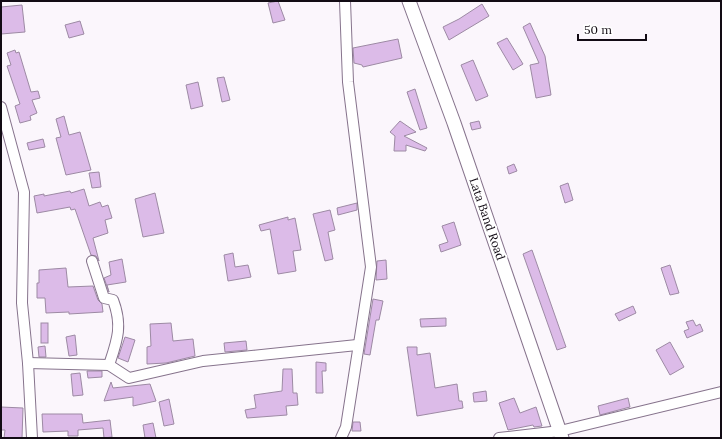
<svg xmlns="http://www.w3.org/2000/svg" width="722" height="439" font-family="Lora,serif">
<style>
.building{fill:#dcbbe8;stroke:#9d8aa4}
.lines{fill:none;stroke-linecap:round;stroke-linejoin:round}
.minor-casing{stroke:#86738c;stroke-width:12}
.major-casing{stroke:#86738c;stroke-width:15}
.minor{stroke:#fff;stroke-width:10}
.major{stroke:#fff;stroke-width:13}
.labels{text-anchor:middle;stroke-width:4;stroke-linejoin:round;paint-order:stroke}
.street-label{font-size:12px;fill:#120b14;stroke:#fff}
</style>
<rect width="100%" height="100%" fill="#fbf6fc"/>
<g class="building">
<polygon points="278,1 285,20 273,23 268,3"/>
<polygon points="482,4 489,16 449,40 443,27 459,19"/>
<polygon points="22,5 25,32 1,34 1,7"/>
<polygon points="80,21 84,34 69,38 65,25"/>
<polygon points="530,23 545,56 551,95 536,98 530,65 539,63 523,27"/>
<polygon points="507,38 523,64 513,70 497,43"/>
<polygon points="398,39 402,58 363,67 362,65 354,63 353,48"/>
<polygon points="15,50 16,53 19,52 31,92 38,91 40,98 32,100 37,113 30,116 31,120 20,123 15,106 20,104 7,66 11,65 7,53"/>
<polygon points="473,60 488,96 476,101 461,65"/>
<polygon points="224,77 230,100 222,102 217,78"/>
<polygon points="198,82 203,106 191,109 186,85"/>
<polygon points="415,89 427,128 420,130 407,92"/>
<polygon points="64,116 69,135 80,132 91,170 66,175 56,138 61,137 56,119"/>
<polygon points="400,121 416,132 404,136 427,148 425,151 406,145 406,151 394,151 395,136 390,132"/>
<polygon points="479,121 481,128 472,130 470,123"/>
<polygon points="43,139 45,147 29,150 27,143"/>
<polygon points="514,164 517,171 509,174 507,167"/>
<polygon points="99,172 101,187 92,188 89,173"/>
<polygon points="568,183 573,200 565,203 560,186"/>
<polygon points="84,189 89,206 100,202 102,207 108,205 112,218 105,220 108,233 93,238 99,261 96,256 91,255 75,209 71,210 70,207 37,213 34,196 44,194 44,196 70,191 71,193"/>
<polygon points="155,193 164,233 143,237 135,199"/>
<polygon points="357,203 357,210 338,215 337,208"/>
<polygon points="330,210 335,230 328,232 333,259 325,261 313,214"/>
<polygon points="288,217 288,220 295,218 301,250 293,251 296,271 278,274 270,229 261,231 259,225"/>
<polygon points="454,222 461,245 441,252 439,245 448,242 442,226"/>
<polygon points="532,250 566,347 557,350 523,254"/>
<polygon points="233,253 235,267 248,265 251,277 228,281 224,255"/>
<polygon points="122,259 126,282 107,285 109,292 104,278 111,275 109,262"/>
<polygon points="386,260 387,279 376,280 377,261"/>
<polygon points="670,265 679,293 670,295 661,268"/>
<polygon points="66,268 68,287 93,286 98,300 102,304 103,312 69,314 69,312 46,313 45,298 37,298 37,283 39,283 39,270"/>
<polygon points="373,299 383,301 379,320 376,320 370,355 364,354"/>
<polygon points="633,306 636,313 619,321 615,314"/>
<polygon points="446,318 446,326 421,327 420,319"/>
<polygon points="693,320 696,326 700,324 703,331 687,338 684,331 689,329 686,322"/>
<rect x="41" y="323" width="7" height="20"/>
<polygon points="171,323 173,341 193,339 195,356 166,363 147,364 147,347 151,346 150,324"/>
<polygon points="75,335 77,355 69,356 66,337"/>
<polygon points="125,337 135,340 128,362 118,358"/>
<polygon points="246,341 247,350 225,352 224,343"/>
<polygon points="670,342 684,367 670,375 656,350"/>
<polygon points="45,346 46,357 39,357 38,347"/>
<polygon points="407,347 417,347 417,355 430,353 435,388 457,384 459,401 462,401 463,408 417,416"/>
<polygon points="316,362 326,363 326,371 322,371 323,393 316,393"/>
<polygon points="283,369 292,369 293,393 297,393 298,405 286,406 287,415 247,418 245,410 256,408 254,395 282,391"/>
<polygon points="87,371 102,371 102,377 88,378"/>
<polygon points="80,373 83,395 73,396 71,374"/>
<polygon points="111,382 113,388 150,384 156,401 133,406 133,397 104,401"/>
<polygon points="486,391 487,401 474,402 473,393"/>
<polygon points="514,398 520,413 536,407 542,426 534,427 533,425 508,430 499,403"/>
<polygon points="628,398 630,407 600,415 598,406"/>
<polygon points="169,399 174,424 164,426 159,402"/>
<polygon points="1,407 23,408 22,438 4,438 5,430 1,430"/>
<polygon points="42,414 82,414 83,423 110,420 112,437 104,438 103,428 78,430 78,436 68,436 68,431 43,432"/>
<polygon points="353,422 360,422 361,431 352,431"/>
<polygon points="153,423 156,438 145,438 143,425"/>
</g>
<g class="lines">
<defs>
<g id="minor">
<polyline points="1,107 24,192 22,303 28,363 32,438"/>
<path d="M92,261l12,37 9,2c10,26 4,41 -4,65"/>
<polyline points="28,363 109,365 129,378 203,361 357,345"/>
<polyline points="341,438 346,427 371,267 348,82 345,1"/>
<polyline points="499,438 560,431 721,392"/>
</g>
<polyline id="major" points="409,1 454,123 562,438"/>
</defs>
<use href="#minor" class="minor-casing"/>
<use href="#major" class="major-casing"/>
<use href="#minor" class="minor"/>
<use href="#major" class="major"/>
</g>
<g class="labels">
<g class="street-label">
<text transform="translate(487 219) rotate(71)" y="4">Lata Band Road</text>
</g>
</g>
<rect width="722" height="439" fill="none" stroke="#120b14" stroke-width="4"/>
<path d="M578 34v6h68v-6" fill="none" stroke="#120b14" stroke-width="2"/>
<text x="584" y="34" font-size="12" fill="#120b14" stroke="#ffffff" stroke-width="3" paint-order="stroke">50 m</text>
</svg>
